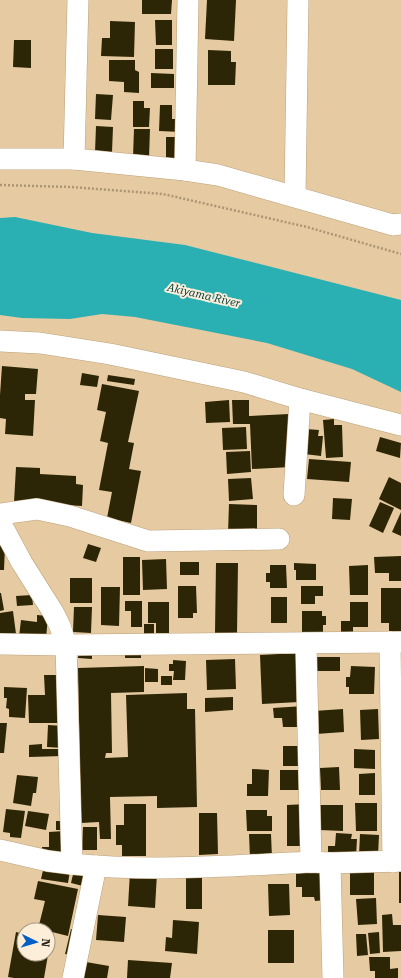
<svg xmlns="http://www.w3.org/2000/svg" width="401" height="978" font-family="'Roboto Serif',serif">
<style>
.water{fill:#2aafb2}
.building{fill:#2d2606}
.lines{fill:none;stroke-linecap:round;stroke-linejoin:round}
.minor-casing{stroke:#bca17a;stroke-width:22}
.path{stroke:#ab9574;stroke-width:2.5;stroke-dasharray:2 2;stroke-linecap:butt}
.minor{stroke:#fff;stroke-width:21}
.labels{text-anchor:middle;stroke-width:4;stroke-linejoin:round;paint-order:stroke}
.water-label{font-size:11px;font-style:italic;fill:#0a4345;stroke:#fceed9}
</style>
<rect width="100%" height="100%" fill="#e6caa2"/>
<polygon class="water" points="15,217 92,233 185,245 401,300 401,392 352,369 267,343 135,317 102,314 70,319 22,318 0,315 0,218"/>
<g class="building">
<polygon points="142,0 172,0 171,14 142,14"/>
<polygon points="207,0 236,0 234,41 205,39"/>
<polygon points="155,20 172,20 172,45 156,45"/>
<polygon points="110,21 135,22 134,57 101,56 102,38 110,38"/>
<polygon points="14,40 31,40 31,68 13,67"/>
<rect x="155" y="49" width="18" height="20"/>
<polygon points="208,50 231,51 231,62 236,62 235,85 208,85"/>
<polygon points="109,60 135,60 135,70 139,72 139,93 124,92 124,82 109,81"/>
<polygon points="151,73 174,74 174,88 151,88"/>
<polygon points="96,94 113,95 111,120 95,119"/>
<polygon points="133,101 144,101 144,108 150,108 149,127 133,127"/>
<polygon points="160,105 172,105 172,119 181,119 181,132 159,131"/>
<polygon points="96,126 113,127 112,152 95,152"/>
<polygon points="134,129 150,129 149,158 133,157"/>
<rect x="166" y="137" width="12" height="25"/>
<polygon points="2,366 38,369 36,394 25,394 25,400 35,400 33,436 5,434 6,419 0,418 0,395"/>
<polygon points="82,373 99,376 97,387 80,385"/>
<polygon points="108,375 135,379 134,385 107,381"/>
<polygon points="102,384 139,391 128,442 134,443 129,469 141,471 131,523 107,518 112,492 99,490 108,443 100,441 106,412 97,410"/>
<polygon points="229,400 230,422 206,423 205,402"/>
<polygon points="232,400 249,400 249,416 289,414 291,467 252,469 250,424 233,424"/>
<polygon points="334,419 334,425 342,425 343,457 326,458 323,420"/>
<polygon points="246,427 247,449 223,450 222,428"/>
<polygon points="306,429 319,430 318,436 323,436 321,456 304,454"/>
<polygon points="380,437 401,443 400,458 376,451"/>
<polygon points="250,451 251,472 227,474 226,452"/>
<polygon points="309,459 351,462 349,482 307,479"/>
<polygon points="16,467 40,468 40,474 76,476 76,484 83,485 82,506 14,502"/>
<polygon points="389,477 401,483 401,510 379,499"/>
<polygon points="251,478 253,499 229,501 228,479"/>
<polygon points="333,498 352,499 350,520 332,519"/>
<polygon points="380,502 394,508 383,533 369,526"/>
<polygon points="229,504 257,505 257,534 228,533"/>
<polygon points="401,512 401,536 392,532"/>
<polygon points="88,544 101,548 96,562 83,558"/>
<polygon points="0,546 5,546 4,570 0,570"/>
<polygon points="401,556 401,581 389,581 389,573 375,573 374,557"/>
<rect x="123" y="557" width="17" height="38"/>
<polygon points="166,559 167,589 143,590 142,560"/>
<rect x="180" y="562" width="19" height="13"/>
<polygon points="216,563 238,563 237,633 215,633"/>
<polygon points="294,563 316,564 316,580 296,580 296,570 294,570"/>
<polygon points="270,565 286,565 287,588 270,588 270,582 266,582 266,573 270,573"/>
<polygon points="368,565 368,595 350,595 349,566"/>
<rect x="70" y="578" width="22" height="25"/>
<polygon points="178,586 196,586 197,613 193,613 193,618 178,618"/>
<polygon points="301,586 323,586 323,596 315,596 315,604 301,604"/>
<polygon points="101,587 120,587 119,626 101,625"/>
<polygon points="381,588 401,588 401,631 389,632 389,623 381,623"/>
<polygon points="0,593 1,593 4,610 0,611"/>
<polygon points="32,595 33,605 17,606 16,596"/>
<rect x="271" y="597" width="16" height="26"/>
<polygon points="125,601 142,601 142,627 131,627 131,611 125,611"/>
<polygon points="148,602 169,602 169,633 156,633 156,623 148,623"/>
<polygon points="350,602 368,602 368,627 353,627 353,634 341,634 341,621 350,621"/>
<polygon points="74,607 92,607 91,633 73,632"/>
<polygon points="13,611 16,634 0,637 0,613"/>
<polygon points="302,611 322,611 322,616 326,616 326,625 323,625 323,632 302,632"/>
<polygon points="37,615 48,616 46,639 19,637 21,620 37,622"/>
<polygon points="144,624 154,624 154,639 144,638"/>
<rect x="125" y="650" width="16" height="8"/>
<polygon points="79,651 92,651 92,659 78,658"/>
<polygon points="296,653 299,702 262,704 260,655"/>
<rect x="316" y="657" width="24" height="14"/>
<polygon points="235,659 236,689 207,690 206,660"/>
<polygon points="173,660 186,661 185,680 173,680 174,671 169,671 169,664 173,664"/>
<polygon points="144,666 144,692 111,693 112,753 106,753 105,758 128,757 126,695 187,693 187,709 195,709 197,807 157,808 157,796 110,797 111,839 100,839 99,822 81,823 78,668"/>
<polygon points="351,666 375,667 374,694 349,694 349,687 346,687 346,677 350,677"/>
<polygon points="145,668 158,669 158,682 145,682"/>
<polygon points="44,675 64,675 65,723 29,723 28,695 45,695"/>
<rect x="161" y="676" width="11" height="9"/>
<polygon points="4,687 27,688 25,718 9,717 9,709 6,708 7,698 4,698"/>
<polygon points="233,697 233,710 205,712 205,698"/>
<polygon points="304,706 306,727 283,727 282,718 274,718 273,708"/>
<polygon points="343,709 344,732 316,734 314,711"/>
<polygon points="378,709 379,739 361,740 360,710"/>
<polygon points="0,723 7,723 4,753 0,753"/>
<polygon points="48,725 64,726 63,748 47,747"/>
<polygon points="42,744 42,749 63,749 63,756 29,757 29,745"/>
<rect x="283" y="746" width="16" height="20"/>
<polygon points="354,749 375,750 375,769 354,768"/>
<polygon points="339,767 340,790 321,790 320,768"/>
<polygon points="252,769 269,770 268,796 247,796 247,784 252,784"/>
<rect x="280" y="770" width="23" height="20"/>
<polygon points="375,773 375,795 359,795 359,774"/>
<polygon points="17,775 38,777 36,793 33,793 31,806 13,803"/>
<polygon points="355,803 377,803 377,831 356,831"/>
<polygon points="124,804 146,804 146,856 122,856 122,845 116,845 116,825 124,825"/>
<polygon points="307,804 307,846 287,846 287,805"/>
<polygon points="320,805 343,805 343,831 320,830"/>
<polygon points="6,809 25,811 21,838 10,837 10,833 3,832"/>
<polygon points="246,810 267,810 267,816 272,816 272,831 247,831"/>
<polygon points="28,811 49,814 46,830 25,826"/>
<polygon points="199,813 217,813 218,854 199,855"/>
<rect x="56" y="821" width="12" height="9"/>
<polygon points="83,827 97,827 97,850 82,850"/>
<polygon points="64,831 64,854 42,854 42,847 49,847 49,832"/>
<polygon points="336,833 352,834 351,839 357,839 356,857 328,855 328,846 335,846"/>
<polygon points="249,834 271,834 272,858 250,858"/>
<polygon points="360,834 379,835 378,856 359,855"/>
<polygon points="44,866 70,871 68,883 41,879"/>
<rect x="399" y="867" width="2" height="36"/>
<rect x="350" y="869" width="24" height="26"/>
<polygon points="74,870 89,874 87,887 71,883"/>
<polygon points="130,872 157,873 155,908 128,906"/>
<polygon points="296,872 325,872 326,900 315,901 314,897 302,897 302,887 296,887"/>
<rect x="186" y="874" width="16" height="35"/>
<polygon points="38,881 78,889 68,936 48,931 48,930 38,929 45,901 34,899"/>
<polygon points="268,884 289,884 290,915 269,916"/>
<polygon points="376,898 377,924 358,925 356,899"/>
<polygon points="392,914 393,925 401,925 401,951 383,952 382,915"/>
<polygon points="98,915 126,917 124,942 96,940"/>
<polygon points="173,920 199,922 197,954 165,951 166,937 172,938"/>
<polygon points="71,929 79,931 72,955 65,954"/>
<rect x="268" y="930" width="26" height="33"/>
<polygon points="16,932 24,934 24,954 41,954 48,955 44,978 14,978 8,977"/>
<polygon points="379,932 380,953 370,954 368,933"/>
<polygon points="356,934 366,934 368,955 357,956"/>
<polygon points="369,957 390,957 390,969 398,968 398,978 375,978 375,971 370,971"/>
<polygon points="128,960 172,963 170,978 127,978"/>
<polygon points="86,962 109,966 107,978 84,978"/>
</g>
<g class="lines">
<defs>
<g id="minor">
<polyline points="0,159 74,159 185,170 218,175 393,225 401,224"/>
<polyline points="74,159 78,0"/>
<polyline points="185,170 188,0"/>
<polyline points="295,196 298,0"/>
<polyline points="0,341 40,343 110,354 244,382 300,399 401,425"/>
<polyline points="294,495 300,399"/>
<polyline points="0,514 37,509 70,516 148,541 279,539"/>
<path d="M0,522l22,41 31,49 7,14 6,19 6,219c79,8 159,2 239,-2l19,1 71,-2"/>
<polyline points="390,642 393,862"/>
<polyline points="0,644 66,645 401,642"/>
<polyline points="306,644 311,862"/>
<polyline points="0,850 48,861 72,864"/>
<polyline points="330,863 333,978"/>
<polyline points="73,978 96,866"/>
</g>
</defs>
<use href="#minor" class="minor-casing"/>
<polyline class="path" points="0,185 71,187 163,194 307,227 401,254"/>
<use href="#minor" class="minor"/>
</g>
<g class="labels">
<g class="water-label">
<text transform="translate(204 295) rotate(13)" y="4">Akiyama River</text>
</g>
</g>
<g transform="translate(36 942) rotate(95)"><circle r="19" fill="#fceed9" stroke="#a69a87"/>
<path d="M0-3L7 15L0 10L-7 15Z" fill="#005ec6"/>
<text y="-6" font-size="11" font-weight="bold" text-anchor="middle" fill="#261c0d">N</text>
</g>
</svg>
